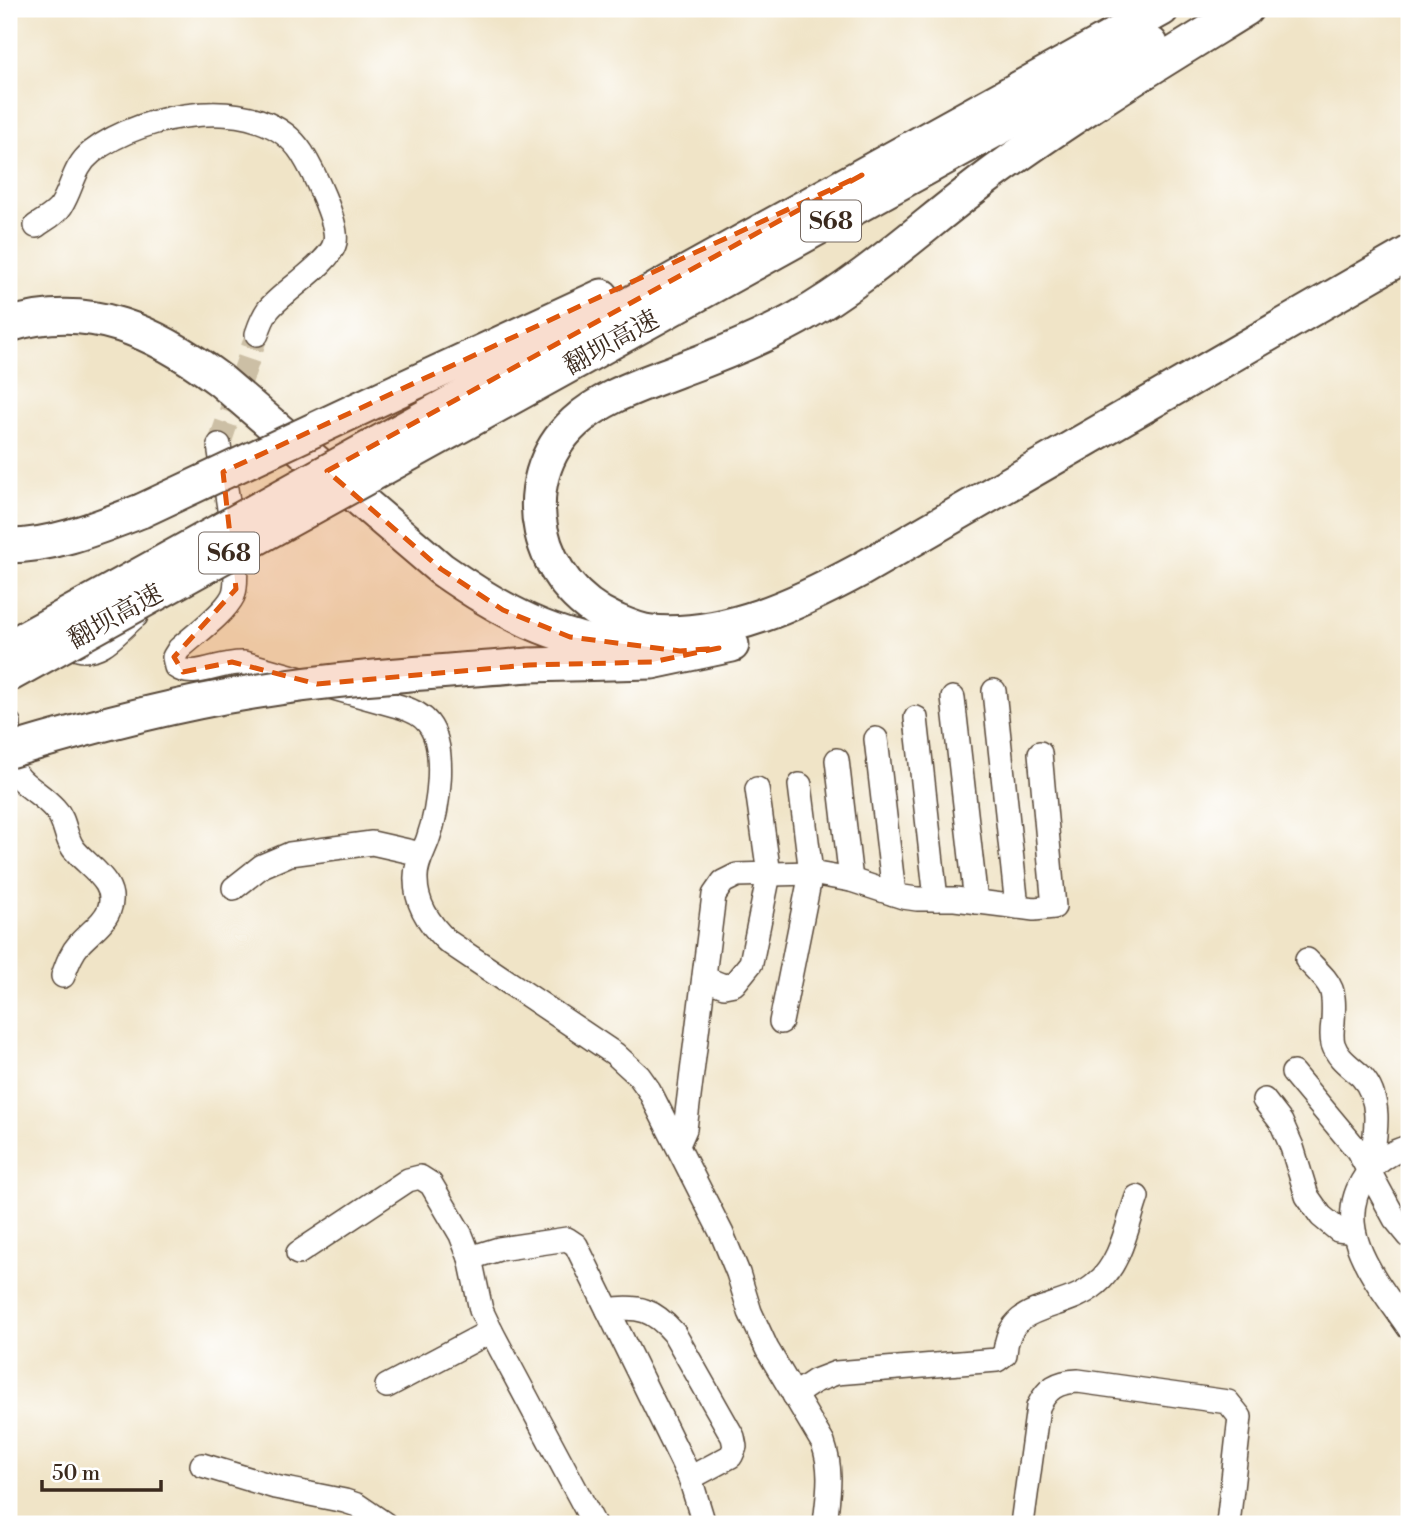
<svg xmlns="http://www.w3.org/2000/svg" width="1418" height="1533" font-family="'Libre Bodoni','Noto Serif SC',serif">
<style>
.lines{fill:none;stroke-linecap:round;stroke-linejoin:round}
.minor-tunnel{stroke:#ccbfa5;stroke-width:23;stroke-dasharray:23 11;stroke-linecap:butt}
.minor-casing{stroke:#564637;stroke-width:26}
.highway-casing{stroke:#564637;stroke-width:37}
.minor{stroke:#fff;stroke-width:23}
.highway{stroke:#fff;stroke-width:33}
.highway-bridge-casing{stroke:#564637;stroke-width:37;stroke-linecap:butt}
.highway-bridge{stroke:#fff;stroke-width:33}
.marked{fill:#df570d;fill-opacity:0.2;stroke:#df570d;stroke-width:5;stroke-dasharray:14 9;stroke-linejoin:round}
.labels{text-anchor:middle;stroke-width:6;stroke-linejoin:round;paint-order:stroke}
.shield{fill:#fff;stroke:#766a62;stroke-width:2}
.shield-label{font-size:24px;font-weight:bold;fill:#3b2a1e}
.street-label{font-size:26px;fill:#3b2a1e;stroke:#fff}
</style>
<rect width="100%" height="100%" fill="#fff"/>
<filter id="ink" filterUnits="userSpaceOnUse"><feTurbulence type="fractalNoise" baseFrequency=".0143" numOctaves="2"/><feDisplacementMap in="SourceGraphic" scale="14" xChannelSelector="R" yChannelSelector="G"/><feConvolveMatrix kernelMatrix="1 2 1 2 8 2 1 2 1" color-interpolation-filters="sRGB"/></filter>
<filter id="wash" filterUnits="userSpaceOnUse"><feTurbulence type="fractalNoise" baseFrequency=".00686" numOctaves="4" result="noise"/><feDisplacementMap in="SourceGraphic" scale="28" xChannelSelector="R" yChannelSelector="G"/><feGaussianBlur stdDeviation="1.57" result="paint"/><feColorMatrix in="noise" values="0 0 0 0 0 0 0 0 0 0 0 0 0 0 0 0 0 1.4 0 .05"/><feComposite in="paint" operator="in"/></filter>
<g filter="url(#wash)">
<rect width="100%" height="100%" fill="#f0e4c7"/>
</g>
<g filter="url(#ink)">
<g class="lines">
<polyline class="minor-tunnel" points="219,445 257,334"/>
<defs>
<g id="minor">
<path d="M36,226c8,-6 19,-11 25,-20 12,-19 12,-39 31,-54 50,-39 170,-62 210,1 10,16 37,70 33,89 -4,21 -52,49 -67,68 -5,7 -8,15 -11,24"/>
<path d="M219,445c4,29 24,130 14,151 -9,18 -39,39 -54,53l-5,8 2,10c18,13 44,-6 68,-4l157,44c10,3 20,7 27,16 20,25 10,88 0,116 -5,14 -13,26 -12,41 0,25 14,45 31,61l168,113 24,22 10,14 73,144 16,39 12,39 17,37 56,94c10,28 5,52 2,81"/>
<path d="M61,643c6,2 11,5 17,6 25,6 41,-20 58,-33"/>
<polyline points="994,691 1017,907"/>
<polyline points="953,698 976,902"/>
<polyline points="916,718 936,899"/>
<polyline points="9,723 9,730"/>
<polyline points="876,739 894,894"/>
<polyline points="837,760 851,880"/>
<path d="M9,764c12,22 30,27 46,45 11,11 9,26 18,39 13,18 47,34 36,62 -5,13 -20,23 -29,33 -9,10 -13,21 -17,33"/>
<polyline points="234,888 262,866 290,854 372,843 421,854"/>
<path d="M1307,960c25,26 28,25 26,62 -1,7 -2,14 0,22 5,15 16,21 28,32 24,25 13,65 9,95"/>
<polyline points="704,978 724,986 734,984 751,963 769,874 757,789"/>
<polyline points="781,1022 811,873 800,785"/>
<polyline points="1293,1073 1358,1151 1395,1219 1409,1236"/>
<polyline points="1264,1100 1281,1122 1292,1147 1307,1196 1321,1216 1338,1230 1354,1232"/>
<polyline points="678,1145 685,1129 714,895 723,882 737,875 811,873 851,880 903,897 917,899 955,899 1034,909 1054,907 1040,753"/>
<path d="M1409,1147c-17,4 -34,15 -44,30 -36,53 15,108 44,151"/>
<polyline points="298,1253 408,1180 420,1177 431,1184 461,1235 470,1258 481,1310 491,1331 594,1524"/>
<polyline points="470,1258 499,1249 567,1239 576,1245 679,1455 690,1478 704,1524"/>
<path d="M608,1310c31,-5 46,0 66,23l59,104 2,10 -4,9 -41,22"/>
<polyline points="387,1386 491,1331"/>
<path d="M794,1395l21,-14 21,-8 161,-13 8,-6c3,-55 56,-40 91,-70 25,-20 31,-59 41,-87"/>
<polyline points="202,1465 275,1487 345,1501 357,1505 385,1524"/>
<path d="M1022,1524l16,-117c9,-19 19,-25 40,-26l150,21 12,15 -12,107"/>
</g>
<g id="highway">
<path d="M1246,9c-84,52 -170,104 -250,162 -67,49 -126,106 -198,147 -38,21 -78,37 -119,52 -35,14 -76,26 -104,52 -65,60 -38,164 39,198 12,5 25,11 37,12 75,6 146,-28 209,-62l549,-317"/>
<path d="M9,325c81,-25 147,7 211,55l221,189c61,43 112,70 187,80"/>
<polyline points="401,389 602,296"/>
<polyline points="427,416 1162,9"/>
<polyline points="449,432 1151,44"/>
<path d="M9,546c45,0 90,-19 132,-35"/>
<polyline points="529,665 652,662 732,645"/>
</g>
</defs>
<use href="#minor" class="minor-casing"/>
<use href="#highway" class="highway-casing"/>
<use href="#minor" class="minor"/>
<use href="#highway" class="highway"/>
<defs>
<g id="highway-bridge">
<polyline points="141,511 401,389"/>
<polyline points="9,647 427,416"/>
<polyline points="9,675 449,432"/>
<path d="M9,751c80,-24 161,-46 244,-59 91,-15 184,-20 276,-27"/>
</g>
</defs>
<use href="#highway-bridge" class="highway-bridge-casing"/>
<use href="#highway-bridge" class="highway-bridge"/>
</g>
</g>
<path class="marked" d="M862,175l-535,296 114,98 62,41 67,27 110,14 39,-3 -67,14 -123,3 -212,19 -85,-22 -49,10 -9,-15 62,-68 -13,-117z"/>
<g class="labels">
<g class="shield">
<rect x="801" y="200.5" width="60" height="41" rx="5"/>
<rect x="199" y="532.5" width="60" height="41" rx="5"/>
</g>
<g class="shield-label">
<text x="831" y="229">S68</text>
<text x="229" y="561">S68</text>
</g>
<g class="street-label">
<text transform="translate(611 342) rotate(-29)" y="9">翻坝高速</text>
<text transform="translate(115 616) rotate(-29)" y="9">翻坝高速</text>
</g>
</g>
<rect width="1418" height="1533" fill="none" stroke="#fff" stroke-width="35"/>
<path d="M42 1480v10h119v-10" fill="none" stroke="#3b2a1e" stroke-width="3.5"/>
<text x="52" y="1480" font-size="21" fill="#3b2a1e" stroke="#ffffff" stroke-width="5" paint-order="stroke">50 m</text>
</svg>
